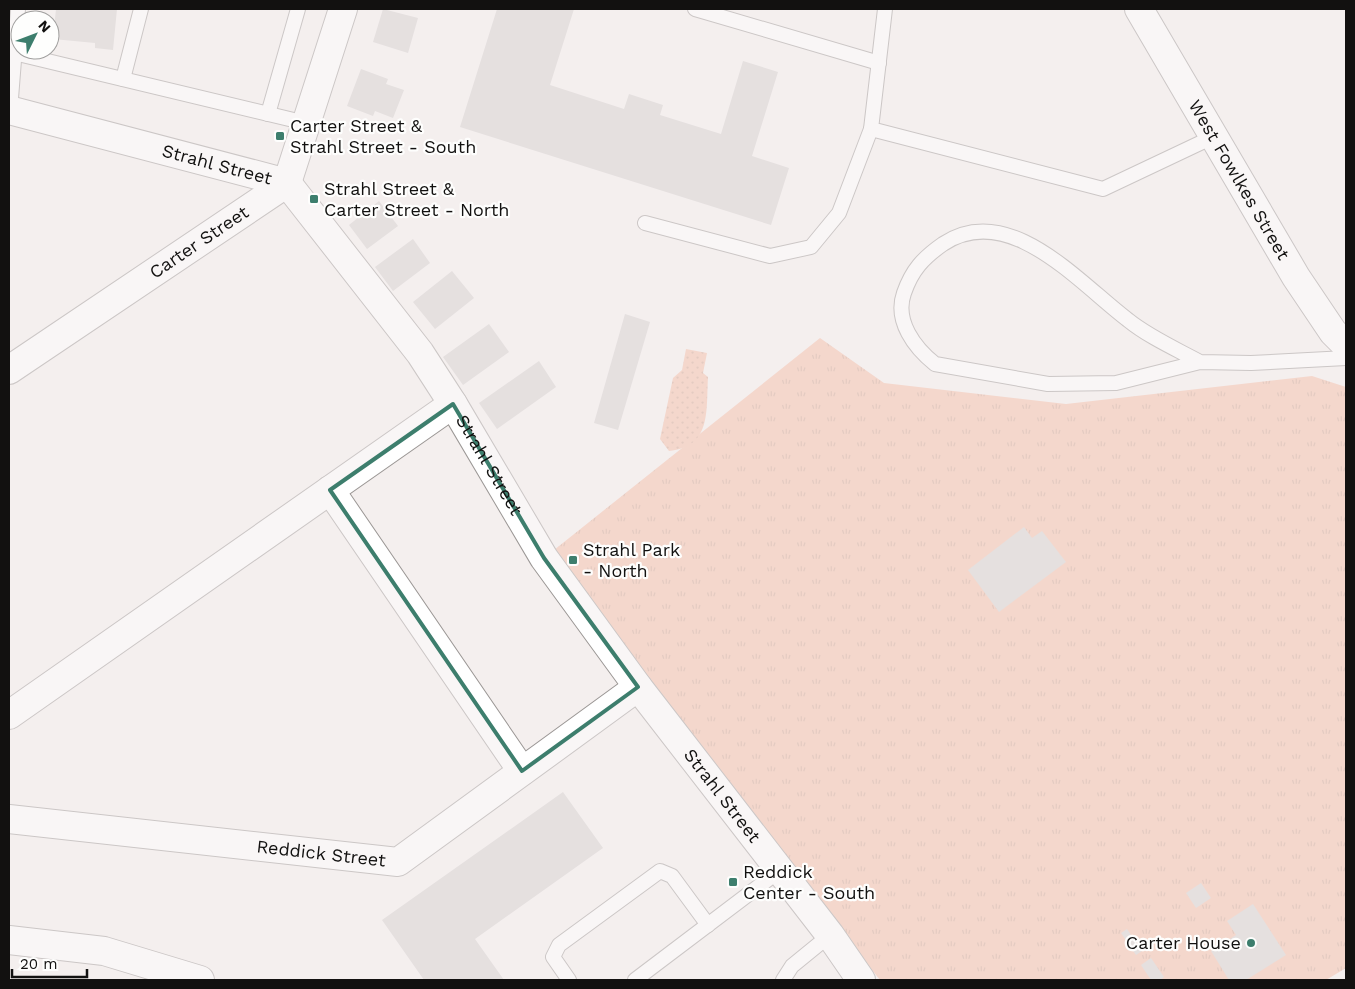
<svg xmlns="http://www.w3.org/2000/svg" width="1355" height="989" font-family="'Work Sans',sans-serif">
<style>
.grass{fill:url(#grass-tufts)}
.park{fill:url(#park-dots)}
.building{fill:#d2cecc}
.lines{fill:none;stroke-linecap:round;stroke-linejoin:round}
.service-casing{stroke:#9b9795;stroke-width:16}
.minor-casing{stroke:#9b9795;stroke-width:30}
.service{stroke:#fff;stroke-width:14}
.minor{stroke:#fff;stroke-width:28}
.marked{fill:none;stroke:#3d7e6d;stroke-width:4;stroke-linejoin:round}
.poi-dot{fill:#3d7e6d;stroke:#fefefd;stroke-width:2}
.labels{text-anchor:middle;stroke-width:4.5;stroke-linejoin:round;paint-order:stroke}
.poi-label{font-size:18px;fill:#121110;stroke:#fefefd;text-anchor:start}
.street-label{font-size:18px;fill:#121110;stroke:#fefefd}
</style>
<defs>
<pattern id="grass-tufts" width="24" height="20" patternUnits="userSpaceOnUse" patternTransform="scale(1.25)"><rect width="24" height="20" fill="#f4bba3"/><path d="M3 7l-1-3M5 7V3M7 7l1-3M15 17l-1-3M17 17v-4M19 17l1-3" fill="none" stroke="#d0a08b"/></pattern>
<pattern id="park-dots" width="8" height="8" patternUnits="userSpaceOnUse" patternTransform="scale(1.25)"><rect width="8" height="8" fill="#f4bba3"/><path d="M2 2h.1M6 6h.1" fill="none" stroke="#d0a08b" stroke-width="1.8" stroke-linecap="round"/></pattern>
</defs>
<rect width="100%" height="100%" fill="#f4efee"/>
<polygon class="grass" points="820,338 884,383 1066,404 1312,376 1346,387 1346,968 1326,980 880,980 544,558"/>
<path class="park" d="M686,349l21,4 -4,20 5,4c-2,33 4,70 -39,74l-9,-12 13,-61 9,-8z"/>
<g class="building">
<polygon points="56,9 117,9 113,50 95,48 95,43 53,39"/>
<polygon points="383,9 418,18 408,53 373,42"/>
<polygon points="497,9 574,9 550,85 624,109 629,94 663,105 660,115 721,134 743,61 778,72 752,156 789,168 771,225 460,127"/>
<polygon points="361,69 388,79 386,84 404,90 393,118 375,111 373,116 347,106"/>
<polygon points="379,201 398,226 367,249 349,225"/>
<polygon points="413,239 430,263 393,291 375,267"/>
<polygon points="452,271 474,298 435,329 413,302"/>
<polygon points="625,314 650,322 618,430 594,423"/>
<polygon points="489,324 509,352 463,385 443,357"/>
<polygon points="539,361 556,387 497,429 479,403"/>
<polygon points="1024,527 1032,538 1042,531 1066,562 999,612 968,570"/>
<polygon points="563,792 603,848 475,939 504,980 424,980 382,920"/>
<polygon points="1201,883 1211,898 1196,908 1186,893"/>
<polygon points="1253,904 1286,955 1246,980 1229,980 1211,951 1236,935 1227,921"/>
<polygon points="1127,929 1142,951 1136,955 1121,933"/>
<polygon points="1151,958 1164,977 1160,980 1151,980 1141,965"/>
</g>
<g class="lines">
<defs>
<g id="service">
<polyline points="695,9 879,63"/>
<polyline points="885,9 871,129 1103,189 1215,136"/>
<polyline points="14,53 306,123"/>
<polyline points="123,79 141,9"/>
<polyline points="10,111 18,9"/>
<polyline points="268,114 298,9"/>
<polyline points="645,223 770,256 811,247 839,213 871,129"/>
<path d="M1200,362c-24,-13 -51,-25 -72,-42 -49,-37 -119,-120 -185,-76 -20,14 -31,26 -39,49 -10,28 11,55 31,71l113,20 68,-1 84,-21 51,1 95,-5"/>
<polyline points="569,980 553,957 559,945 660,871 672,876 708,925"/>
<polyline points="635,980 779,871"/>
<polyline points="783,980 792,966 830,935"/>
</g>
<g id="minor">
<path id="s1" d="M1139,9l157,268 37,55 13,13"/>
<path id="s2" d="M9,110l278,73 133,170 33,51 91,154 94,129 192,248 31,45"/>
<path id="s3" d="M9,370l278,-187 56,-174"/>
<polyline points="330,490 522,771"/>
<polyline points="9,715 453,404"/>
<path id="s4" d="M9,819l389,43 240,-175"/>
<polyline points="9,940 104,951 200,980"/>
</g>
</defs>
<use href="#service" class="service-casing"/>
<use href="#minor" class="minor-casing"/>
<use href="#service" class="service"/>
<use href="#minor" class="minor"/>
</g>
<path d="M0 0H1355V989H0ZM453,404l91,154 94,129 -116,84 -192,-281z" fill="#f4efee" fill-opacity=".55" fill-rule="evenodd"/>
<path class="marked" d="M453,404l91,154 94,129 -116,84 -192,-281z"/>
<g class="poi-dot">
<rect x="275" y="131" width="10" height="10" rx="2.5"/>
<rect x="309" y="194" width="10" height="10" rx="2.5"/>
<rect x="568" y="555" width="10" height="10" rx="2.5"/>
<rect x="728" y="877" width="10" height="10" rx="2.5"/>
<circle cx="1251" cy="943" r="5"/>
</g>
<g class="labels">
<g class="poi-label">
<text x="290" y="132">Carter Street &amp;<tspan x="290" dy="21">Strahl Street - South</tspan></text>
<text x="324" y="195">Strahl Street &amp;<tspan x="324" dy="21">Carter Street - North</tspan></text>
<text x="583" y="556">Strahl Park<tspan x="583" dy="21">- North</tspan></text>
<text x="743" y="878">Reddick<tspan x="743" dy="21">Center - South</tspan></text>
<text x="1241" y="949" text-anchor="end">Carter House</text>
</g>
<g class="street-label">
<text dy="6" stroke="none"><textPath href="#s2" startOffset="215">Strahl Street</textPath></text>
<text dy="6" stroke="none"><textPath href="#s1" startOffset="198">West Fowlkes Street</textPath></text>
<text dy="6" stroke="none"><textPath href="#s3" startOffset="229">Carter Street</textPath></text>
<text dy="6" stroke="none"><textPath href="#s2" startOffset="635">Strahl Street</textPath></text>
<text dy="6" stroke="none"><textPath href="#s2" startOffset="1040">Strahl Street</textPath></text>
<text dy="6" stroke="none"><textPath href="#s4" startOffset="314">Reddick Street</textPath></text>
</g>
</g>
<rect width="1355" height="989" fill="none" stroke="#121110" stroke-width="20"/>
<g transform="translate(35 35) rotate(48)"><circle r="24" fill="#fefefd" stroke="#a09f9e"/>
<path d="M0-4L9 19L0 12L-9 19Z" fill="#3d7e6d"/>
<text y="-8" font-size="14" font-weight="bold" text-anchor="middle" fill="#121110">N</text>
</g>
<path d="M12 969v8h75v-8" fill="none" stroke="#121110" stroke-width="2.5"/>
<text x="20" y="969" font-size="15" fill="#121110" stroke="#fefefd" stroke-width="4" paint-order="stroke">20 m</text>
</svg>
